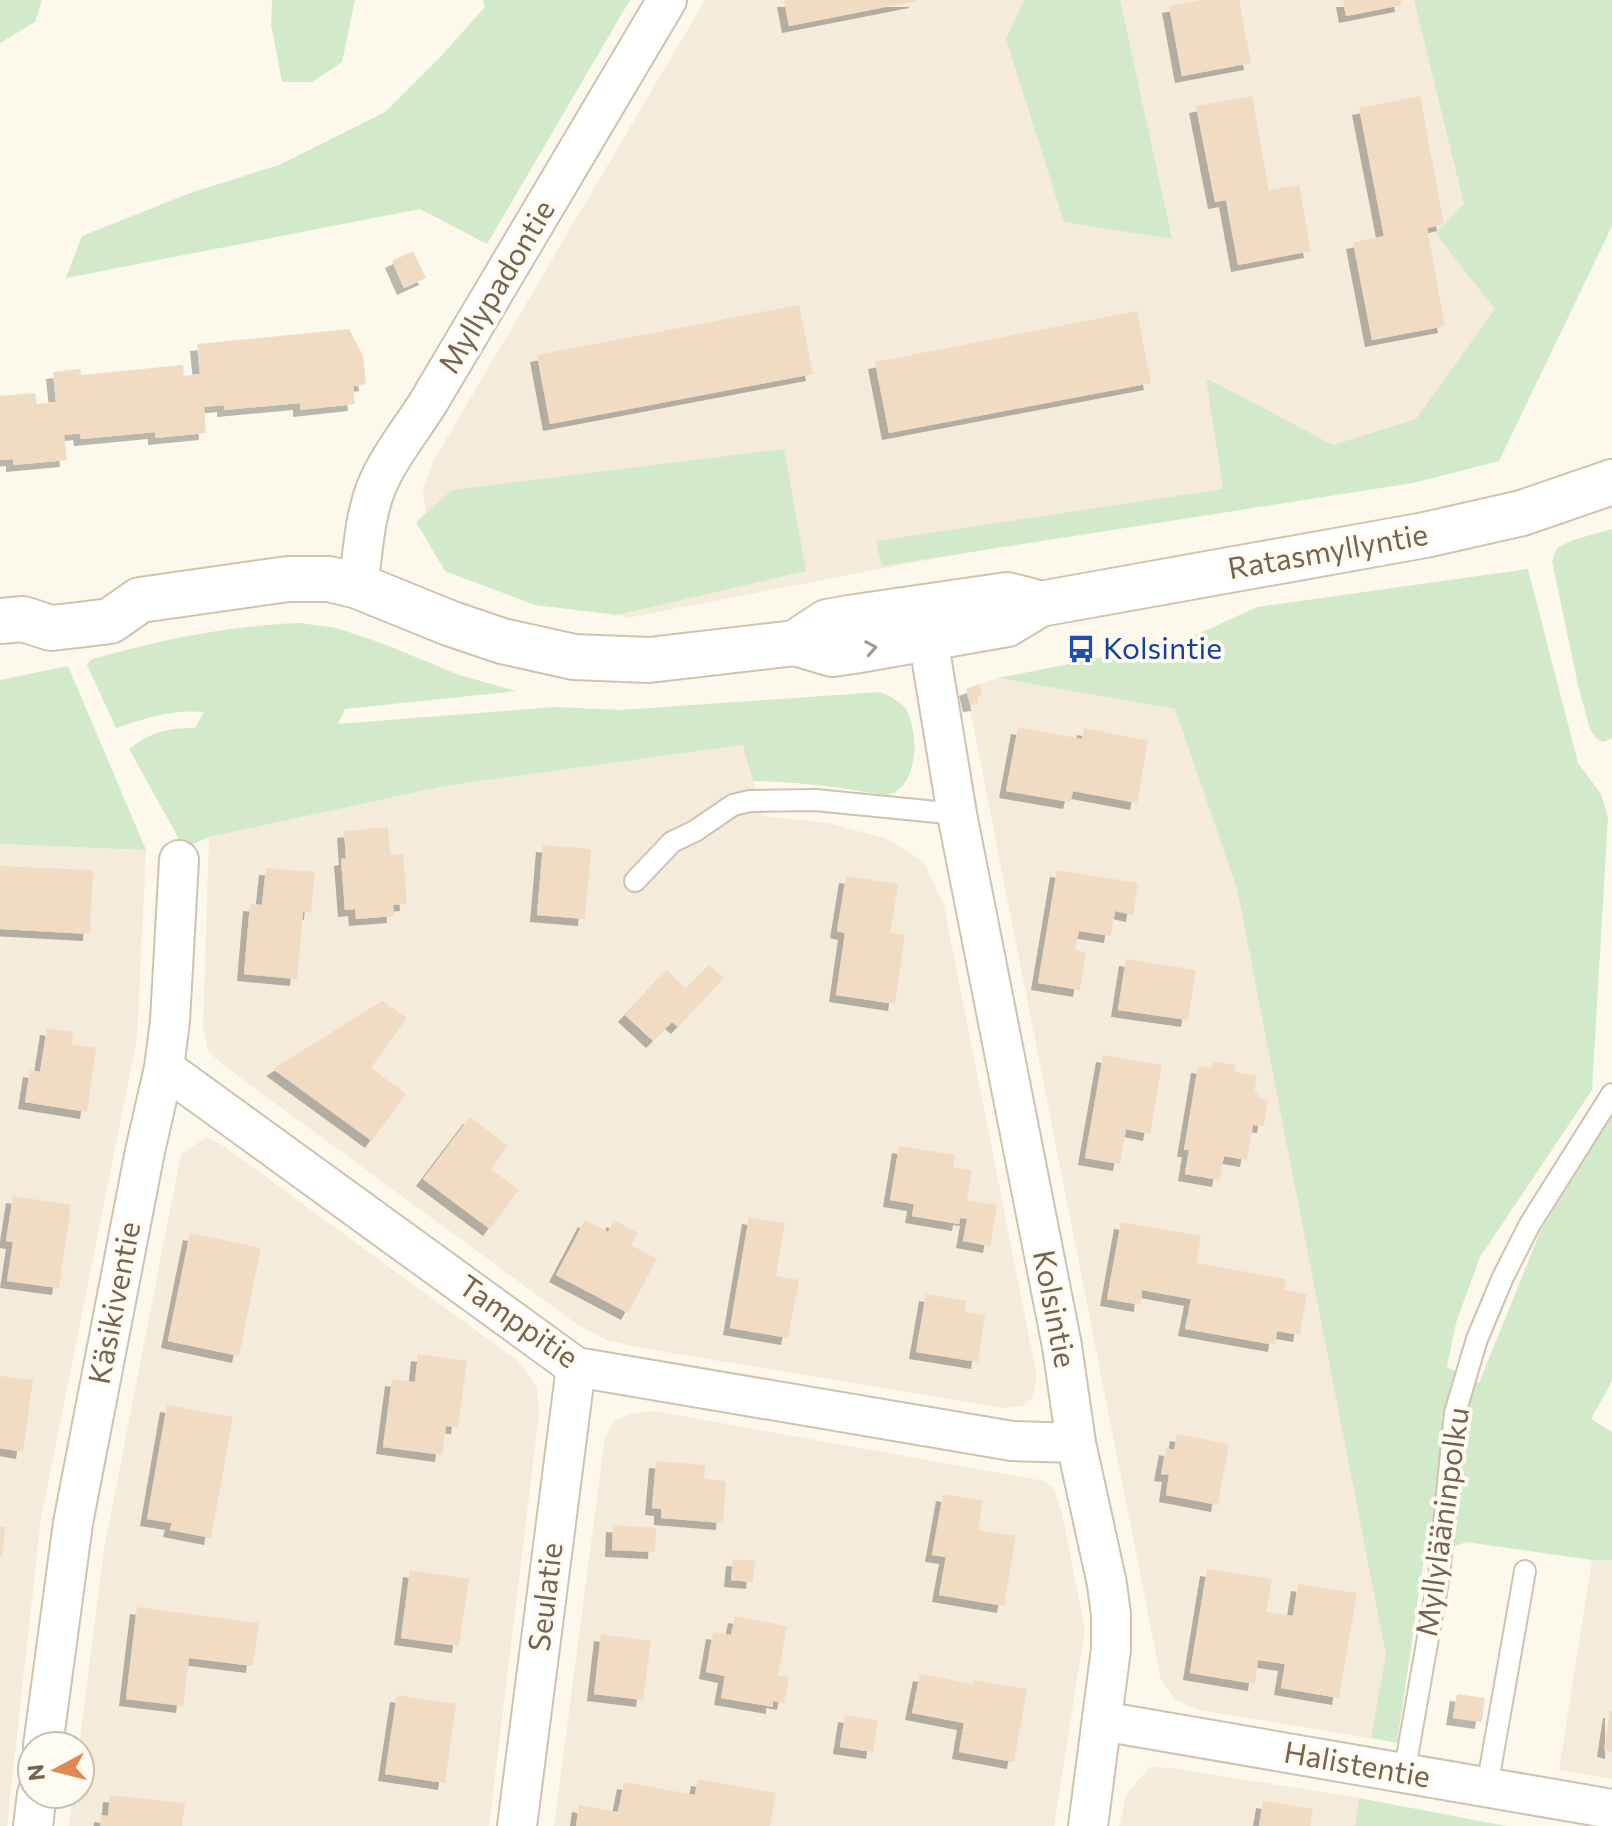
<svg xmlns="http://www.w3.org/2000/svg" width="1612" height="1826" font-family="Commissioner,sans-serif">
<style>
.residential{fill:#f4ebda}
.green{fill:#d2eac9}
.building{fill:#f1dcc3;filter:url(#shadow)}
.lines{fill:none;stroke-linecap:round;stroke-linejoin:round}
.service-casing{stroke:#cfc2b0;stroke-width:24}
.minor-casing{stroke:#cfc2b0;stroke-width:42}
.secondary-casing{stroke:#d2c3ae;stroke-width:48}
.service{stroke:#fff;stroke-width:20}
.minor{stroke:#fff;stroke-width:38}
.secondary{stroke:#fff;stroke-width:44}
.oneway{stroke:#a79a8c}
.labels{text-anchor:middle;stroke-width:8;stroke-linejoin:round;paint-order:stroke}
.street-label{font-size:30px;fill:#78634e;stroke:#fffbf2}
.transit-label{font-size:30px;fill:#164399;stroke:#fffbf2;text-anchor:start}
</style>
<defs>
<filter id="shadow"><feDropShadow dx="-7" dy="7" stdDeviation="0" flood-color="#0004"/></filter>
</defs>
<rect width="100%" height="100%" fill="#fcf8eb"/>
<g class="residential">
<polygon points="705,0 1487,0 1507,87 1496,450 626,618 452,539 426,514 423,490 434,460"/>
<polygon points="998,678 1175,709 1237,889 1387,1656 1371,1738 1199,1710 1177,1701 1161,1680 966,689"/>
<polygon points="744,745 763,816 828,823 887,839 924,862 944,906 1037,1377 1032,1398 1022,1406 1003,1408 641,1348 606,1340 574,1322 223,1065 208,1051 203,1027 209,837 445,786"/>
<polygon points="0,844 146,850 137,1038 41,1518 7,1826 0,1826"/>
<polygon points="207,1137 222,1145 518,1361 537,1387 539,1414 489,1826 69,1826 73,1794 80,1794 79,1746 104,1549 181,1154"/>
<polygon points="654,1411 1044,1481 1053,1487 1062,1513 1085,1629 1054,1826 554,1826 605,1437 614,1421 629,1414"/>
<polygon points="1592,1560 1612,1560 1612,1779 1559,1770"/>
<polygon points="1150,1767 1171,1768 1359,1798 1355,1826 1119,1826 1127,1793"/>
</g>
<g class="green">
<polygon points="0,0 42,0 35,22 0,43"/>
<polygon points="272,0 355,0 342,62 312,82 282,82 271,24"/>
<polygon points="483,0 630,0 487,244 420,209 66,278 82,236 190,193 279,165 385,112 442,55 485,7"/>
<polygon points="1024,0 1120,0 1172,239 1064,222 1006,39"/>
<polygon points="1414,0 1612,0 1612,226 1499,461 1413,483 882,566 876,541 1223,489 1206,378 1333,445 1416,419 1495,309 1435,233 1464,204"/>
<polygon points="784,449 806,571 617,615 535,605 445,571 416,522 452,490"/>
<polygon points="1612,529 1612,738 1603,742 1596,738 1590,729 1578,685 1552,561 1557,548 1573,540"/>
<polygon points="1528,569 1578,763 1601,794 1608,817 1592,1090 1480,1257 1456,1323 1447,1367 1479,1383 1541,1230 1605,1125 1612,1117 1612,1381 1591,1419 1612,1432 1612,1560 1592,1560 1466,1542 1424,1558 1397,1743 1371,1738 1386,1655 1237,889 1175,709 998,678 1183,641 1257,607"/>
<path d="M299,623l38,5 47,16 75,31 57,16 -171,18 -7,15 218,-17 65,3 259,-18c26,11 30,18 34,45 2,18 -2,46 -20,56 -9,4 -21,0 -30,-1 -37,-7 -73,-10 -111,-11l-10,-36 -298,41 -236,51 -25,11 -55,-99c22,-17 38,-21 66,-21l9,-16c-32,-3 -58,6 -88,16l-29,-63 3,-5c69,-20 137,-34 209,-37z"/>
<polygon points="68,666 146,850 0,844 0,680"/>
<polygon points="1359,1798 1506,1826 1355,1826"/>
</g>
<g class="building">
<polygon points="784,0 916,0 916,1 789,26"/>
<polygon points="1200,0 1239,0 1251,63 1182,76 1169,6"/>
<polygon points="1343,0 1401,0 1402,5 1346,16"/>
<polygon points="1252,96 1269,190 1299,185 1311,251 1238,265 1226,200 1215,202 1196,106"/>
<polygon points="1420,96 1444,224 1427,228 1445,326 1372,340 1353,242 1384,236 1359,108"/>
<polygon points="413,251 426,278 404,288 392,261"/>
<polygon points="799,305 813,374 550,424 537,355"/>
<polygon points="1137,311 1151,383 889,433 875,362"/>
<polygon points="349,329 363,356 366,384 353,386 355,404 300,410 300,403 224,410 224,405 204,407 206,433 155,438 155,432 81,439 80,433 64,435 67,460 13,465 13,459 0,460 0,396 35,393 37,404 56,402 53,372 80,369 81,375 183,365 184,376 200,374 197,344"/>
<polygon points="980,684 982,695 977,697 978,704 970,705 966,689"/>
<polygon points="1018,727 1082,739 1084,728 1148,741 1137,803 1073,791 1070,802 1006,791"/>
<polygon points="388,827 390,855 403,854 407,904 393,905 394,916 356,919 355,909 345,910 341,859 346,858 344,831"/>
<polygon points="543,845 591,849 585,919 537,915"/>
<polygon points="0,866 93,870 90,934 0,929"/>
<polygon points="266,868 315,872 311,913 303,912 297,979 244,974 250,904 262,905"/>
<polygon points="1057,870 1138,883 1133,915 1115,911 1111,936 1079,931 1075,950 1086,952 1080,990 1038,983"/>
<polygon points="846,876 898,884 890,932 905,935 895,1004 836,995 845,933 837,931"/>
<polygon points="1126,959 1196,970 1188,1020 1118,1010"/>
<polygon points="709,965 724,978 678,1027 672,1022 653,1041 625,1015 667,970 686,989"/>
<polygon points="382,1001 407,1018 371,1068 406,1094 372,1141 273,1069"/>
<polygon points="47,1028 73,1032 71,1044 96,1048 87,1112 25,1102 30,1070 40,1072"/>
<polygon points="1103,1055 1162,1065 1150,1134 1126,1129 1120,1164 1085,1158"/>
<polygon points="1213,1061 1235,1065 1235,1072 1257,1076 1254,1093 1258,1094 1258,1098 1268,1100 1264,1126 1253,1125 1247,1160 1224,1156 1219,1180 1185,1174 1189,1150 1184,1150 1198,1066 1212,1068"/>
<polygon points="470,1117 508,1146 491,1169 519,1190 490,1229 423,1179"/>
<polygon points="899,1146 955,1155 953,1167 972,1170 967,1200 997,1205 990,1246 963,1241 967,1219 960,1218 959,1224 912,1216 914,1204 890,1200"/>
<polygon points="13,1196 71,1205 59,1288 7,1281 13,1242 6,1241"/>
<polygon points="749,1217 785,1223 776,1276 799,1280 788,1338 730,1328"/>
<polygon points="585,1220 608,1232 614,1220 638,1233 631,1245 657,1259 628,1313 556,1275"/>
<polygon points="1121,1222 1201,1236 1196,1263 1286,1279 1284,1290 1307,1294 1300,1335 1277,1331 1275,1345 1185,1329 1191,1299 1142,1290 1141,1305 1107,1299"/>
<polygon points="190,1233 261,1248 239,1356 168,1341"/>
<polygon points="926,1294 966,1301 965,1312 985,1315 978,1362 916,1352"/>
<polygon points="418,1354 467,1361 458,1427 446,1426 442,1455 383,1447 392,1379 415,1382"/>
<polygon points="0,1376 33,1380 23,1452 0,1448"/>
<polygon points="167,1405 233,1417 211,1538 170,1530 172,1523 147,1519"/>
<polygon points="1177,1434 1229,1444 1218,1505 1166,1495 1169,1475 1161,1474 1166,1448 1174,1450"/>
<polygon points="656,1461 705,1465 704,1479 726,1481 723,1523 661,1518 661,1509 652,1508"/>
<polygon points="943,1494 983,1501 978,1530 1016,1536 1004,1606 939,1595 946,1557 932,1555"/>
<polygon points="613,1525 656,1528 655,1552 612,1550"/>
<polygon points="0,1527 5,1527 2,1557 0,1557"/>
<polygon points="733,1559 755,1561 753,1582 731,1580"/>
<polygon points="1207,1569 1272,1579 1266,1612 1293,1616 1298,1584 1357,1593 1339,1698 1281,1688 1285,1664 1258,1660 1255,1684 1190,1673"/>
<polygon points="410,1570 469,1579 459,1646 401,1638"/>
<polygon points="137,1607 259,1623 253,1666 189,1658 183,1706 126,1699"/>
<polygon points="735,1616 787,1626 778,1675 789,1677 784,1703 773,1701 773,1707 721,1698 725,1676 706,1672 713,1632 731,1635"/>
<polygon points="601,1634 651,1641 643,1700 594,1694"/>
<polygon points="920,1674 973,1684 973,1680 1027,1689 1014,1762 959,1752 964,1723 912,1713"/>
<polygon points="1457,1694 1485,1698 1482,1722 1453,1718"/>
<polygon points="397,1695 456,1704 445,1783 385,1774"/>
<polygon points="1610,1711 1612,1711 1612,1752 1604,1750"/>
<polygon points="845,1715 878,1720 873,1752 840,1747"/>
<polygon points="698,1779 776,1793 770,1826 576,1826 579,1805 618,1812 624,1782 695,1795"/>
<polygon points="110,1795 185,1803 182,1826 100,1826 101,1815 108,1816"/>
<polygon points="1263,1801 1313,1809 1310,1826 1259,1826"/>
</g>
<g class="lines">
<defs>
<g id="service">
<polyline points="635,881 672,842 695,831 733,805 750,801 815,800 957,814"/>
<polyline points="1404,1774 1439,1575 1455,1413 1477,1339 1503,1277 1530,1224 1612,1094"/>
<polyline points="1487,1787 1525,1571"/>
</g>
<g id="minor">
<path d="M358,586c5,-33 6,-67 18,-98 12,-30 35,-58 52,-85l239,-403"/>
<polyline points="923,608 957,814 1062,1346 1076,1443 1107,1584 1111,1615 1111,1649 1088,1826"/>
<polyline points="164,1068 576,1367 1012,1441 1076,1443"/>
<polyline points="1102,1721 1612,1809"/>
<polyline points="43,1746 73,1523 145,1151 164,1068 170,1021 179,860"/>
<polyline points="33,1826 37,1794"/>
<polyline points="517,1826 576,1367"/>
</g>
<g id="secondary">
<polyline points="0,621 23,619 51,628 78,625 110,621 140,600 288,579 329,579 358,586 449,623 502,641 574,657 649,660 795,643 832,654 853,651 1007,624 1040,604 1425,535 1522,513 1612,482"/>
<polyline points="795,643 827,622 849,618 1007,595 1031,601"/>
</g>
</defs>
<use href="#service" class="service-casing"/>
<use href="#minor" class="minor-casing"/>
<use href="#secondary" class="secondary-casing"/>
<use href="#service" class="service"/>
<use href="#minor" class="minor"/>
<use href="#secondary" class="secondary"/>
</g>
<defs><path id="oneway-chevron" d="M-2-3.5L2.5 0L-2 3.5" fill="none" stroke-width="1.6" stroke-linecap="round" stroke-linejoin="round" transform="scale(2)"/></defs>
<use class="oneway" href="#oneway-chevron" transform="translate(871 648) rotate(-10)"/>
<defs>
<symbol id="bus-bare" viewBox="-9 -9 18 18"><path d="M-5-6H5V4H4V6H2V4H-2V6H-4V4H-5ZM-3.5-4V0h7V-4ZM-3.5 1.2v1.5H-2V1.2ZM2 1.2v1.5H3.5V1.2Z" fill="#1a4fb4" stroke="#fffbf2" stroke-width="2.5" paint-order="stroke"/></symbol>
</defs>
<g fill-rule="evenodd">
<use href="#bus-bare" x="1061" y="629" width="40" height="40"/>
</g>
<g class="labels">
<g class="street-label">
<text transform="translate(497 287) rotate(-59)" y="10">Myllypadontie</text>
<text transform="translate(1328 552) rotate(-10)" y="10">Ratasmyllyntie</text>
<text transform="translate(115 1303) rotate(-79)" y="10">Käsikiventie</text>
<text transform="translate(1054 1309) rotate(79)" y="10">Kolsintie</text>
<text transform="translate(518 1322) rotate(35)" y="10">Tamppitie</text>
<text transform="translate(1443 1522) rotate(-82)" y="10">Myllylääninpolku</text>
<text transform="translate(546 1597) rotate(-83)" y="10">Seulatie</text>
<text transform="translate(1357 1765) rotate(10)" y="10">Halistentie</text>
</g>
<g class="transit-label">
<text x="1103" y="659">Kolsintie</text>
</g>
</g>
<g transform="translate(56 1770) rotate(263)"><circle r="38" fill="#fffbf2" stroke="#c9beb0" stroke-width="2"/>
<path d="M0-6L14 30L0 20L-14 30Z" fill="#e28855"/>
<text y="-12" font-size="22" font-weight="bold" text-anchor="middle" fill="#78634e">N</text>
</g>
</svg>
